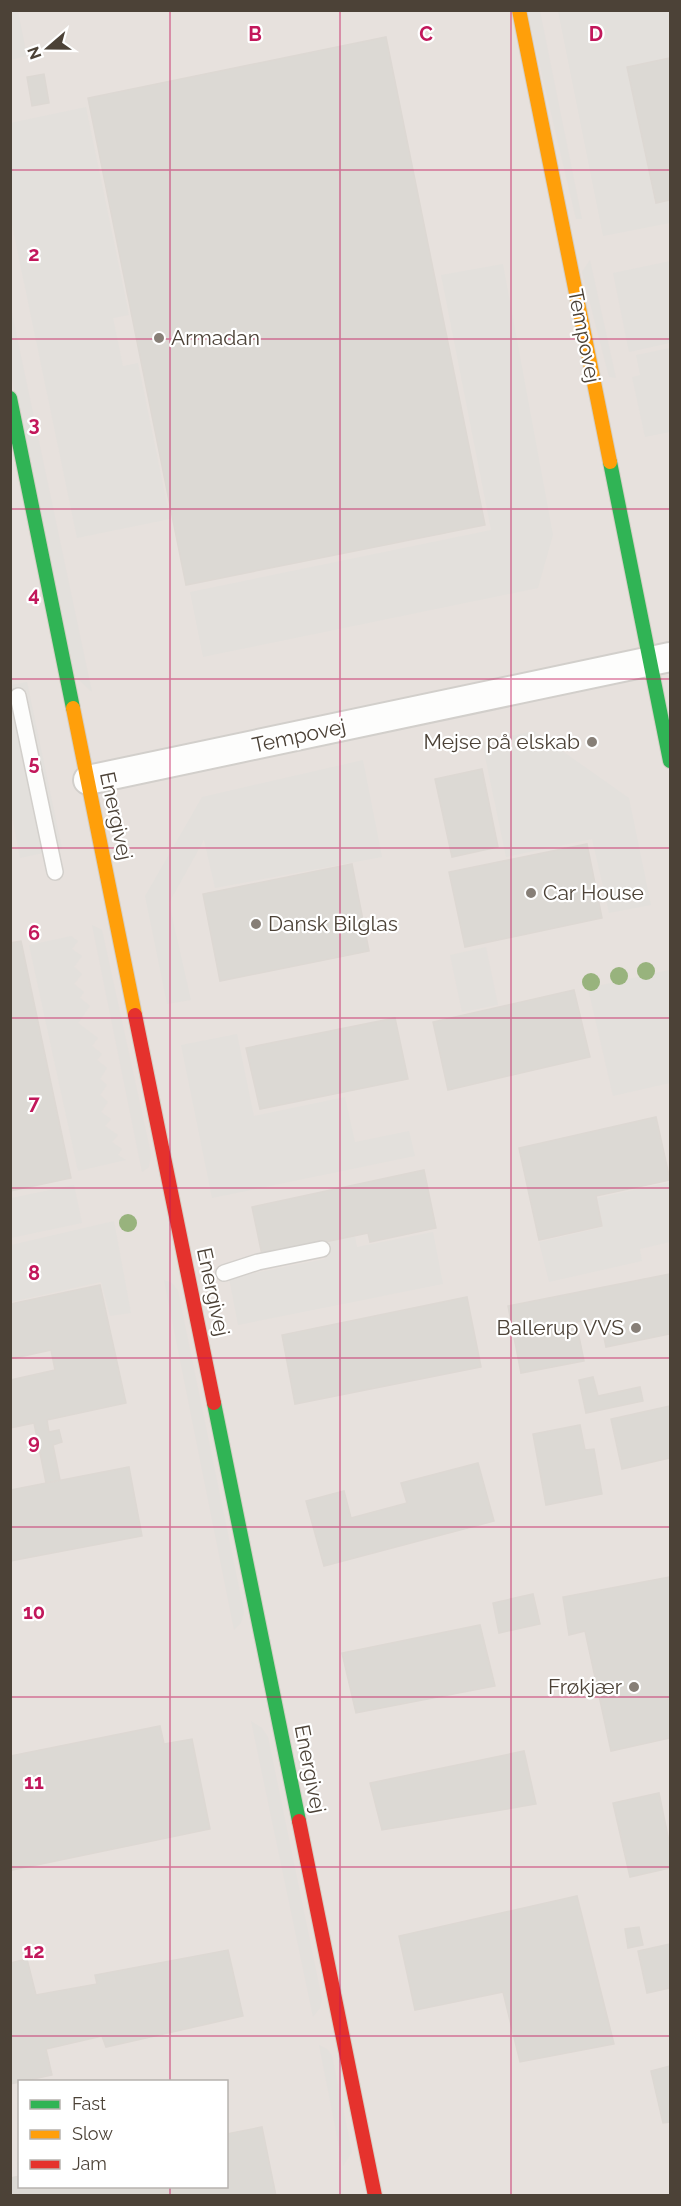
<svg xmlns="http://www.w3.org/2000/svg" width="681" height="2206" font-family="Raleway,sans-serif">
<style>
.industrial{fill:#e7e1dd;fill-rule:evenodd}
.parking{fill:#e3e0dc}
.building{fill:#dcd9d4;stroke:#ddd8d3;stroke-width:1.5}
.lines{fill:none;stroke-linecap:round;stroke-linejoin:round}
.lane-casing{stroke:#d2cfcb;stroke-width:18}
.street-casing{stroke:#d2cfcb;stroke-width:32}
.fast-casing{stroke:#d4cec4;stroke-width:16}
.slow-casing{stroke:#d4cec4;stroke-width:16}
.jam-casing{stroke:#d4cec4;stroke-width:16}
.lane{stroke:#fdfdfc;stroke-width:15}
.street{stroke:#fdfdfc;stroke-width:28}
.fast{stroke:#30b455;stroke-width:14}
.slow{stroke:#ff9f0a;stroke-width:14}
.jam{stroke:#e5322d;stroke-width:14}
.tree{fill:#98b37d}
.grid{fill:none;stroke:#c2185b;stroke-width:1.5;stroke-opacity:0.55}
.poi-dot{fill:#877f77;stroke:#fff;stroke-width:2}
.labels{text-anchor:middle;stroke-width:4.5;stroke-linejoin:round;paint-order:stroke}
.street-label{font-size:21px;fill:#4c4237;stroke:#fff}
.poi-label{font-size:21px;fill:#4c4237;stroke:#fff;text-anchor:start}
.grid-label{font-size:20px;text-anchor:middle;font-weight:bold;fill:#c2185b;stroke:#fff;stroke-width:4.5;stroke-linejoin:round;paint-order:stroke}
</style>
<rect width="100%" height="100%" fill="#f4f1ee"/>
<path class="industrial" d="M11,11h659v2184l-659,1zM20,2082h206v104h-206z"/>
<g class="parking">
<polygon points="10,11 18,11 27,56 11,60"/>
<polygon points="527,11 540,11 582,219 576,219"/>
<polygon points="558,11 670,11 670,58 627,67 655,203 670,200 670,223 603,236"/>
<polygon points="86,107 129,315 113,318 123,366 138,363 170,519 77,538 11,220 10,123"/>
<polygon points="590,260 616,378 609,377 582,272"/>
<polygon points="670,261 670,343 629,352 613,273"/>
<polygon points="503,264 553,535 538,588 203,657 190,592 491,530 441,275"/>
<polygon points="10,304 92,692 75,676 69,664 11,374"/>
<polygon points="670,348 670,432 645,437 632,377 640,375 636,355"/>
<polygon points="27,682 62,849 20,858 11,810 10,685"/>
<polygon points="534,731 629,798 651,905 609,913 592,839 506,857 482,742"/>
<polygon points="363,760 382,857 215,888 204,840 169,903 191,1000 167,1004 145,896 202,797"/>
<polygon points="92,925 102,930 151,1154 149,1167 142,1172"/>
<polygon points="71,936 78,941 72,949 82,956 74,967 82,974 74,984 84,992 80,998 90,1006 78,1023 98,1038 92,1046 102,1054 97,1060 107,1068 100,1079 107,1085 100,1095 108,1102 101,1112 111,1119 105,1126 118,1135 112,1142 122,1149 118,1155 126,1160 78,1171 29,945"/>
<polygon points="486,947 498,1005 462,1012 450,955"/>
<polygon points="669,970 670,1083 613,1096 588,988"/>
<polygon points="237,1034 254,1116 345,1097 355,1142 409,1131 415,1156 212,1198 181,1045"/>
<polygon points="670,1182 670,1242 640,1249 642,1261 549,1282 539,1242 603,1227 597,1198"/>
<polygon points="74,1185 82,1223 11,1238 11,1198"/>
<polygon points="114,1221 131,1313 110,1316 101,1282 11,1302 11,1245"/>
<polygon points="433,1232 443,1284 238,1325 229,1278 325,1259 322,1243 355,1236 357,1247"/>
<polygon points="164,1280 172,1283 178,1291 244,1612 241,1623 234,1630"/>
<polygon points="251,1721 262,1728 268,1737 322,1999 320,2008 313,2017"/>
<polygon points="319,2045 327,2049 332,2056 352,2152 343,2166"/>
</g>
<g class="building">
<polygon points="386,37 485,525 186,585 88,98"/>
<polygon points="670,58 670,200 656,203 627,67"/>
<polygon points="44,74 49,103 32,106 27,77"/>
<polygon points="482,769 498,847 452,857 435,779"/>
<polygon points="587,844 602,918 465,947 449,872"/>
<polygon points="352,864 369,951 220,981 203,894"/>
<polygon points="21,941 71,1178 10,1191 10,943"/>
<polygon points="574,990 590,1057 448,1090 433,1022"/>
<polygon points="395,1018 408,1079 260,1109 246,1048"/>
<polygon points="656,1117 670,1180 596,1196 602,1226 539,1240 519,1148"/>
<polygon points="424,1170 436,1228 370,1242 368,1233 262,1255 252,1207"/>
<polygon points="670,1274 670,1334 606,1347 600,1318 576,1322 584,1361 521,1373 508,1306"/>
<polygon points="100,1285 126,1403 47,1420 49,1432 59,1430 62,1442 53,1445 60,1480 46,1483 34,1423 10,1428 10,1380 55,1370 51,1350 10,1359 10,1304"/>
<polygon points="467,1297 481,1367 295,1404 282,1335"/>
<polygon points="593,1377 598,1396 640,1387 643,1401 586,1413 579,1380"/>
<polygon points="670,1406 670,1458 622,1469 611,1419"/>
<polygon points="580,1425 585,1450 594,1449 602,1494 546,1505 533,1434"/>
<polygon points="478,1463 494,1521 324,1566 306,1501 344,1491 351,1518 407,1503 401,1483"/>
<polygon points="129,1467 142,1536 10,1561 10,1490"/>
<polygon points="670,1577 670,1738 611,1751 585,1631 569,1635 563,1597"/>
<polygon points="533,1594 540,1624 499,1633 493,1603"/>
<polygon points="480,1625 495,1686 356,1713 342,1653"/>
<polygon points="160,1726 164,1744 192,1739 210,1829 12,1870 10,1756"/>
<polygon points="524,1751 536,1804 382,1830 370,1783"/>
<polygon points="659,1793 670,1846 670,1868 630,1877 613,1803"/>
<polygon points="577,1896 614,2044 520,2062 503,1992 415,2010 399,1936"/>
<polygon points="639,1927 643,1945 628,1948 625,1929"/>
<polygon points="670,1944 670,1988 647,1993 638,1951"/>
<polygon points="228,1950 243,2016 106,2047 102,2036 46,2049 52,2075 10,2084 10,1963 27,1959 36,1995 97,1984 95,1975"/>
<polygon points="670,2066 670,2122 663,2123 651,2071"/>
<polygon points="262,2127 276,2196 10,2196 10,2178 20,2176 20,2186 226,2186 226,2134"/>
</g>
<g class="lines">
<defs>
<g id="lane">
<polyline points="18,696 55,872"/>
<polyline points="224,1273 258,1262 322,1249"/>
</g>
<polyline id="street" points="88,780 670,657"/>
<g id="fast">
<polyline points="10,398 73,708"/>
<polyline points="610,462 670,761"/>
<polyline points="214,1403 299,1821"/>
</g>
<g id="slow">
<polyline points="519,10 610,462"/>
<polyline points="73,708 135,1015"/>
</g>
<g id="jam">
<polyline points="135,1015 214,1403"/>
<polyline points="299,1821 375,2196"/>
</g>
</defs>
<use href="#lane" class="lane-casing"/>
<use href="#street" class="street-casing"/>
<use href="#fast" class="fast-casing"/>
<use href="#slow" class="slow-casing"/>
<use href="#jam" class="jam-casing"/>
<use href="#lane" class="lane"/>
<use href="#street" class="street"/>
<use href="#fast" class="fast"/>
<use href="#slow" class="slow"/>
<use href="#jam" class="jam"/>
</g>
<g class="tree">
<circle cx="646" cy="971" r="9"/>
<circle cx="619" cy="976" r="9"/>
<circle cx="591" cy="982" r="9"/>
<circle cx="128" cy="1223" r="9"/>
</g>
<path class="grid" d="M170,10v2072M340,10v2186M511,10v2186M10,170h660M10,339h660M10,509h660M10,679h660M10,848h660M10,1018h660M10,1188h660M10,1358h660M10,1527h660M10,1697h660M10,1867h660M10,2036h660M170,2186v10"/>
<g class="poi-dot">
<circle cx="159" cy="338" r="6"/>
<circle cx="592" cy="742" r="6"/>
<circle cx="531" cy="893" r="6"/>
<circle cx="256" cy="924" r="6"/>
<circle cx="636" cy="1328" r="6"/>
<circle cx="634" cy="1687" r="6"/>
</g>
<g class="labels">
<g class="street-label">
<text transform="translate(584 336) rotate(79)" y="7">Tempovej</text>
<text transform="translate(299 736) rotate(-12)" y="7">Tempovej</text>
<text transform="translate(116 816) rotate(78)" y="7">Energivej</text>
<text transform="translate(213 1292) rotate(78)" y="7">Energivej</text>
<text transform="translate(310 1769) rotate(79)" y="7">Energivej</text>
</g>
<g class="poi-label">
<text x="171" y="345">Armadan</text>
<text x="580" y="749" text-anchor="end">Mejse på elskab</text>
<text x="543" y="900">Car House</text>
<text x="268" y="931">Dansk Bilglas</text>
<text x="624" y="1335" text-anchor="end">Ballerup VVS</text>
<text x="622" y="1694" text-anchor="end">Frøkjær</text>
</g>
</g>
<g class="grid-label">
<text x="255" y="41">B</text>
<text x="426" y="41">C</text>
<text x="596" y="41">D</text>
<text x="34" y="261">2</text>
<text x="34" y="431">3</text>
<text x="34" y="601">4</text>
<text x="34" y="770">5</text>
<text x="34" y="940">6</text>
<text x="34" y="1110">7</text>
<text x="34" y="1280">8</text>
<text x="34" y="1449">9</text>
<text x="34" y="1619">10</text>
<text x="34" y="1789">11</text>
<text x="34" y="1958">12</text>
</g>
<rect width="681" height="2206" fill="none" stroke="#4c4237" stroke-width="24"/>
<rect x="18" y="2080" width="210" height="108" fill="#ffffff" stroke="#b7b3af" stroke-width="1.5"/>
<rect x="30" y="2100" width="30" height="9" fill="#30b455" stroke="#b7b3af" stroke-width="1.5"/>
<text x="72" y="2110" font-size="18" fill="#4c4237">Fast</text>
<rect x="30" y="2130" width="30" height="9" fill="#ff9f0a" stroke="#b7b3af" stroke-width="1.5"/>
<text x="72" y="2140" font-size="18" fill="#4c4237">Slow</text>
<rect x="30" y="2160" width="30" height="9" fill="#e5322d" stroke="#b7b3af" stroke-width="1.5"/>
<text x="72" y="2170" font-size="18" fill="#4c4237">Jam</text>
<g transform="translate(48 48) rotate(250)" stroke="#ffffff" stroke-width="4.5" paint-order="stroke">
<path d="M0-4.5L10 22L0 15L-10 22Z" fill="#4c4237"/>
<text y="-9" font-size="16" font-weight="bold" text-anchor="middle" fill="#4c4237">N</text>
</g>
</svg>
